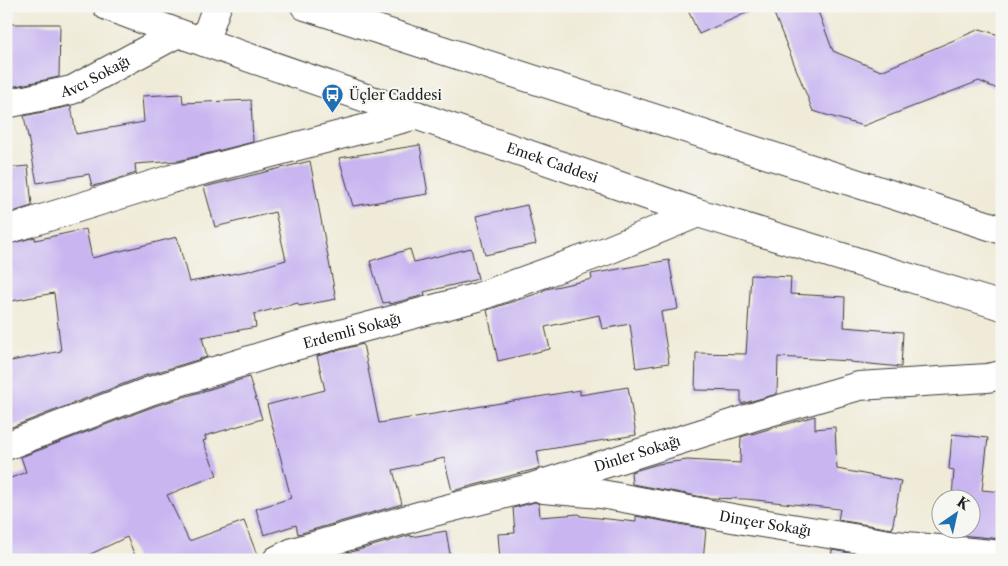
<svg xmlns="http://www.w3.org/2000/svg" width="1008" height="566" font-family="'Libre Caslon Text',serif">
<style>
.building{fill:#c9b6f1}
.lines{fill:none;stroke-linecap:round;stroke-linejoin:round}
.minor-casing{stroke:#3c3b38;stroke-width:30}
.tertiary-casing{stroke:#3c3b38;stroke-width:30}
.minor{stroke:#fff;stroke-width:28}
.tertiary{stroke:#fff;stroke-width:28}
.labels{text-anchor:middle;stroke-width:4.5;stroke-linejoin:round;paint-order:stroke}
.street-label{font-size:14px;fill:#1c1c1c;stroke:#f6f6f2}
.poi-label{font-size:14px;fill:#1c1c1c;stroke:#f6f6f2;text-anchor:start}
</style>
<rect width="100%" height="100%" fill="#f6f6f2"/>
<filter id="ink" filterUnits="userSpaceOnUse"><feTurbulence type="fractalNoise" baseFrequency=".02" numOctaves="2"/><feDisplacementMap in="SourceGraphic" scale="10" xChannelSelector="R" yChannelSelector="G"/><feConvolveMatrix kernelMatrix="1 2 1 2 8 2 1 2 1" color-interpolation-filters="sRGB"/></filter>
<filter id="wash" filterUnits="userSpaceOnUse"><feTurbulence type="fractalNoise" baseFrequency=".0096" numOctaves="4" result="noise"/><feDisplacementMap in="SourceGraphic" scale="20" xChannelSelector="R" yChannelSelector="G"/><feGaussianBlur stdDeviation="1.12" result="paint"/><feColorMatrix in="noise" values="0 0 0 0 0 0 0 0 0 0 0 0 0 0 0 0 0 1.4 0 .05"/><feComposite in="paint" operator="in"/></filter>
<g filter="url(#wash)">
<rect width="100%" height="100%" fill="#f0ebd8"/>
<g id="blocks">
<g class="building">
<polygon points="686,6 762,6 699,34"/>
<polygon points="771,6 816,6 833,51 881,71 980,29 1002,36 1002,91 979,81 863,126 813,111"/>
<polygon points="6,24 60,24 59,77 6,88"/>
<polygon points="182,94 183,103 251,100 253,142 178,161 135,164 136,173 102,184 92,186 89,174 37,183 24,116 71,106 76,134 144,122 142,96"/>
<polygon points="420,145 428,194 353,206 339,158"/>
<polygon points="310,161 336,299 299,306 298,303 254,314 256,327 202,337 207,357 144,376 9,428 6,423 6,362 61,351 54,293 12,301 6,273 6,245 35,237 35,240 86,229 92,258 177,237 189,282 248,271 286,260 275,212 215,227 204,187"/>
<polygon points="28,166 32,206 6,214 6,168"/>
<polygon points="527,205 536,244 485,255 476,216"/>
<polygon points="471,248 478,279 424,292 425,295 390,304 389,302 383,303 370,261 410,249 414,262"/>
<polygon points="669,260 678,309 661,312 669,363 636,368 630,324 602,329 599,315 545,327 550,349 498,361 487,310 542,292 542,291 546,289 592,279 591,274"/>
<polygon points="751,275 791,277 790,294 845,297 844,327 903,332 901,367 850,362 850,361 778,357 777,394 741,404 741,391 695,390 696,353 746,354"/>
<polygon points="363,344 379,423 580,390 580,395 628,387 636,435 537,451 540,468 452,491 444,458 393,470 402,504 298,534 296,525 264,535 256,509 291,498 267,405 325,390 317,356"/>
<polygon points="249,377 262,419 205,436 206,440 203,441 217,475 167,495 189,541 244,521 259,560 137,560 127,537 78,560 6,560 6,480 26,472 21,457 155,406"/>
<polygon points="815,416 815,429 835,427 837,469 901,481 892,529 838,520 840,509 746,499 708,498 632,484 631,472 658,464 687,460 740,463 741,437"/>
<polygon points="952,434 988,438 982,490 1002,492 1002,539 949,534 949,528 970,528 970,498 952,498 954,470 949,469"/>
<polygon points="535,502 539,504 540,517 579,514 580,516 636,522 636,516 706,529 703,560 500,560 498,534 515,533 513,508"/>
<polygon points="446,531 451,560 323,560 411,535 411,537"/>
<polygon points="832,550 886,559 831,560"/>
</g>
</g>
</g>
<g filter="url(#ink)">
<use href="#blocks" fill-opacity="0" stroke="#3c3b38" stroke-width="1"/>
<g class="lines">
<defs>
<g id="minor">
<polyline points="305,6 1002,230"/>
<polyline points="204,42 217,6"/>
<path id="s1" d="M6,104l66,-14 106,-57"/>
<polyline points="6,230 171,179 417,115"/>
<path id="s2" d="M6,446l144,-55 138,-43 190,-51 128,-46 92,-38"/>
<path id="s3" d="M543,489l58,5 148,27 147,24 106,10"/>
<path id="s4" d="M277,560l16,-8 129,-37 107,-27 230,-73 100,-29 128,-8 15,-3"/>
</g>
<g id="tertiary">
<path id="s5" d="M107,6l71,27 520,180 304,93"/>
</g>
</defs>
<use href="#minor" class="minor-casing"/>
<use href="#tertiary" class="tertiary-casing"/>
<use href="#minor" class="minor"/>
<use href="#tertiary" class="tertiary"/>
</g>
</g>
<defs>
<symbol id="bus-pin" viewBox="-11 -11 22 30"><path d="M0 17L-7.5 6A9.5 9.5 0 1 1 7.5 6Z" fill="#1f6fb2" stroke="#f6f6f2"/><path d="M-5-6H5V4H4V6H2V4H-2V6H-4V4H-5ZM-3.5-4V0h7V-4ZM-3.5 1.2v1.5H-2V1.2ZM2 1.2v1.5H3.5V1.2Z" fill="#fff"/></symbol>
</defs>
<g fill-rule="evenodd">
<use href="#bus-pin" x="320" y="82" width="25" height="34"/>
</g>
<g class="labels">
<g class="street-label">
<text dy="5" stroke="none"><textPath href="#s1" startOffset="94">Avcı Sokağı</textPath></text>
<text dy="5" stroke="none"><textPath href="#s5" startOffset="472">Emek Caddesi</textPath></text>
<text dy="5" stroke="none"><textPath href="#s2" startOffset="365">Erdemli Sokağı</textPath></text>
<text dy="5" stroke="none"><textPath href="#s4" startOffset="376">Dinler Sokağı</textPath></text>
<text dy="5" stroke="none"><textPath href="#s3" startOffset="225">Dinçer Sokağı</textPath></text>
</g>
<g class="poi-label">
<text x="349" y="100">Üçler Caddesi</text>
</g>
</g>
<rect width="1008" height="566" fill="none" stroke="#f6f6f2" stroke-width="25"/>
<g transform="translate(956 514) rotate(34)"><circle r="24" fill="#f6f6f2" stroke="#9f9f9c"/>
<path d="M0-4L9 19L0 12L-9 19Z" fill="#1f6fb2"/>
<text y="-8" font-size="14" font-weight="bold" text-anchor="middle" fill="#1c1c1c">K</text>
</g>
</svg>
